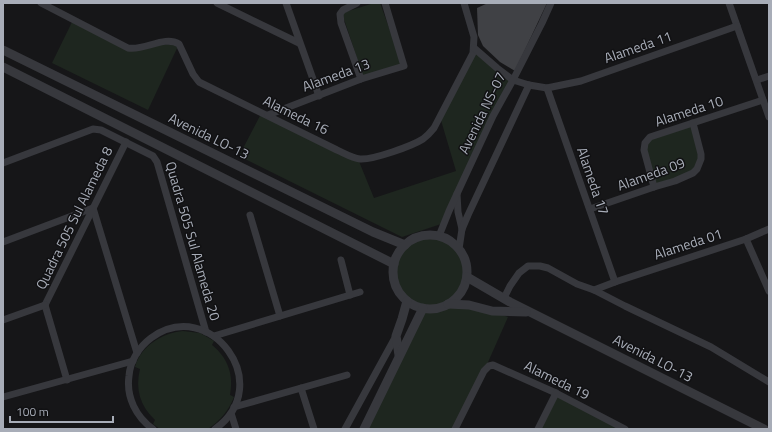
<svg xmlns="http://www.w3.org/2000/svg" width="772" height="432" font-family="'Titillium Web',sans-serif">
<style>
.green{fill:#1e261f}
.building{fill:#404145}
.lines{fill:none;stroke-linecap:round;stroke-linejoin:round}
.minor{stroke:#37383d;stroke-width:7}
.tertiary{stroke:#37383d;stroke-width:9}
.labels{text-anchor:middle;stroke-width:3;stroke-linejoin:round;paint-order:stroke}
.street-label{font-size:14px;fill:#a8adb8;stroke:#111113}
</style>
<rect width="100%" height="100%" fill="#161618"/>
<g class="green">
<polygon points="374,3 380,3 403,66 363,76 342,13"/>
<polygon points="73,20 124,46 179,44 148,110 52,63"/>
<polygon points="474,48 513,80 444,223 402,237 239,156 262,112 358,159 374,198 456,171 440,117"/>
<polygon points="693,123 701,154 693,173 654,187 645,144 647,140"/>
<path d="M427,235c4,0 9,0 12,1 26,7 34,36 21,57 -3,4 -8,8 -11,11l43,7 16,6 -27,61 -26,51h-93l60,-121c-27,-9 -40,-41 -17,-63 6,-6 14,-8 22,-10z"/>
<path d="M183,331l17,2 14,8 -2,4c16,13 22,30 18,50l4,2c-5,13 -14,24 -26,32h-48l-7,-5 2,-4c-15,-14 -20,-31 -15,-51l-5,-2c6,-21 27,-34 48,-36z"/>
<polygon points="556,393 625,429 538,429"/>
</g>
<polygon class="building" points="488,3 547,3 515,71 500,62 483,46 478,35 477,8"/>
<g class="lines">
<g class="minor">
<path d="M41,3l87,45c17,3 36,-13 51,-4l14,30 6,8 138,68c7,3 15,8 23,9 13,1 52,-13 63,-20 4,-3 7,-6 11,-11l39,-75 1,-16 -10,-34"/>
<polyline points="217,3 299,43"/>
<polyline points="286,3 319,96"/>
<polyline points="357,3 343,10 340,14 341,23 361,79"/>
<polyline points="729,3 769,117"/>
<polyline points="474,48 497,68 513,80 529,85 547,88 581,81 737,26"/>
<polyline points="757,80 769,76"/>
<polyline points="547,88 615,282"/>
<polyline points="268,115 361,79 404,66 385,3"/>
<polyline points="3,163 93,129 101,130 153,156 157,162 206,332"/>
<polyline points="654,187 644,150 645,143 650,137 763,100"/>
<polyline points="457,194 458,212 462,229"/>
<polyline points="590,209 654,187 675,181 693,173 697,169 701,159 701,154 693,123"/>
<polyline points="250,215 280,316"/>
<polyline points="439,236 449,211 493,116 513,80 542,23 551,3"/>
<polyline points="746,239 769,291"/>
<polyline points="3,242 93,208 137,353"/>
<polyline points="459,249 462,229 468,215 529,85"/>
<polyline points="341,260 350,295"/>
<polyline points="594,290 615,282 746,239 769,229"/>
<polyline points="504,298 510,286 519,273 528,266 540,266 548,268 577,284 594,290 625,306 711,347 769,382"/>
<polyline points="45,305 126,142"/>
<polyline points="45,305 67,380"/>
<polyline points="3,320 45,305"/>
<polyline points="214,336 360,292"/>
<polyline points="301,388 314,429"/>
<polyline points="3,397 133,361"/>
<polyline points="234,407 347,375"/>
<polyline points="231,413 236,429"/>
<path d="M153,429c-17,-12 -27,-32 -24,-53 1,-15 10,-29 22,-38 59,-43 126,47 64,91"/>
<polyline points="345,429 396,336"/>
<polyline points="455,429 484,371 489,366 493,365 556,393 625,429"/>
<polyline points="538,429 556,393"/>
</g>
<g class="tertiary">
<polyline points="3,50 373,232 405,245"/>
<polyline points="3,67 394,264"/>
<circle cx="430" cy="272" r="37"/>
<polyline points="467,277 510,302 764,429"/>
<polyline points="448,304 469,305 492,311 526,312"/>
<polyline points="399,355 396,336 402,319 407,301"/>
<polyline points="364,429 423,308"/>
</g>
</g>
<g class="labels">
<g class="street-label">
<text transform="translate(638 47) rotate(-19)" y="5">Alameda 11</text>
<text transform="translate(336 75) rotate(-20)" y="5">Alameda 13</text>
<text transform="translate(689 111) rotate(-18)" y="5">Alameda 10</text>
<text transform="translate(482 113) rotate(-64)" y="5">Avenida NS-07</text>
<text transform="translate(296 115) rotate(26)" y="5">Alameda 16</text>
<text transform="translate(209 136) rotate(26)" y="5">Avenida LO-13</text>
<text transform="translate(651 174) rotate(-20)" y="5">Alameda 09</text>
<text transform="translate(593 181) rotate(71)" y="5">Alameda 17</text>
<text transform="translate(74 218) rotate(-64)" y="5">Quadra 505 Sul Alameda 8</text>
<text transform="translate(193 241) rotate(74)" y="5">Quadra 505 Sul Alameda 20</text>
<text transform="translate(688 244) rotate(-18)" y="5">Alameda 01</text>
<text transform="translate(653 358) rotate(27)" y="5">Avenida LO-13</text>
<text transform="translate(557 380) rotate(26)" y="5">Alameda 19</text>
</g>
</g>
<rect width="772" height="432" fill="none" stroke="#a8adb8" stroke-width="8"/>
<path d="M10 416v6h103v-6" fill="none" stroke="#a8adb8" stroke-width="2"/>
<text x="16" y="416" font-size="12" fill="#a8adb8" stroke="#111113" stroke-width="3" paint-order="stroke">100 m</text>
</svg>
